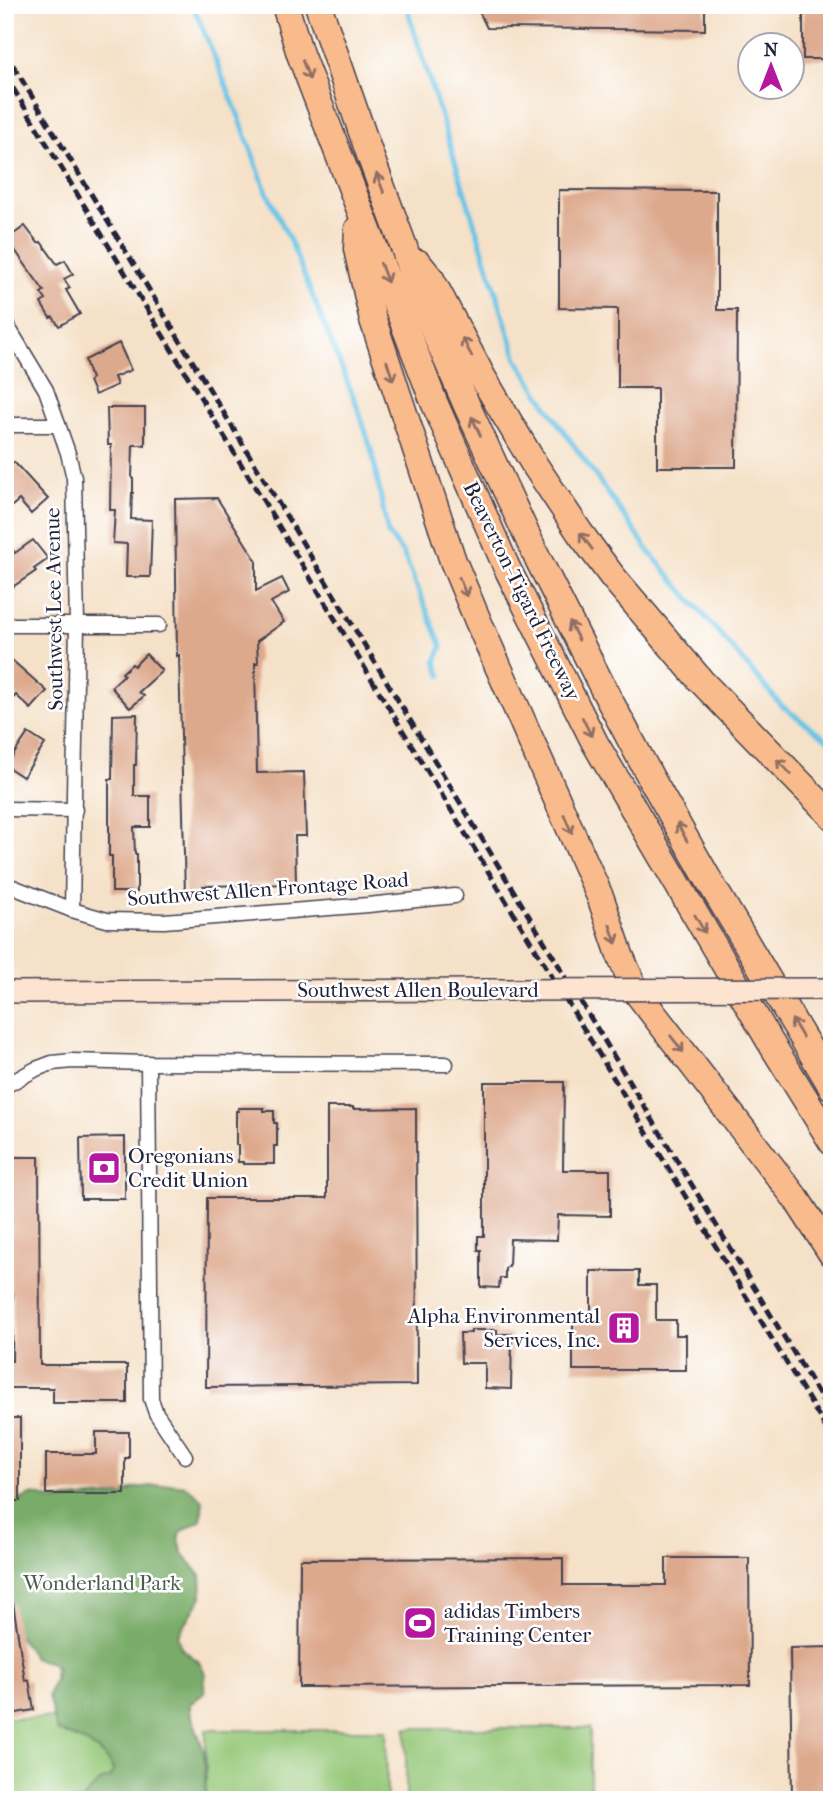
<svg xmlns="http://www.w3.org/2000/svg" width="837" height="1805" font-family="'IM FELL French Canon',serif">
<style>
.green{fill:#95c878;stroke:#5c755a;stroke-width:2}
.forest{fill:#78ac68;stroke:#4d6752;stroke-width:2}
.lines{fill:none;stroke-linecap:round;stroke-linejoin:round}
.stream{stroke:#68c4e6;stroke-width:5}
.building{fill:#dda98d}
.minor-casing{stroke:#423f50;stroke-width:17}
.secondary-casing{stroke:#423f50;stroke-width:24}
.motorway-casing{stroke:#423f50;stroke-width:29}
.minor{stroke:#fff;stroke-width:14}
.secondary{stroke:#fde4d1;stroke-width:21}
.motorway{stroke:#fabb8c;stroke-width:26}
.rail{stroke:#22223b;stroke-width:5;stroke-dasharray:10 5;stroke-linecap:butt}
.secondary-bridge-casing{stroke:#423f50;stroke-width:24;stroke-linecap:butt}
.secondary-bridge{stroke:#fde4d1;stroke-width:21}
.oneway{stroke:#8e6e64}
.labels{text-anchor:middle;stroke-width:5;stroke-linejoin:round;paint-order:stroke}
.street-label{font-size:21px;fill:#22223b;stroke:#fff}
.poi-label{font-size:21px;fill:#22223b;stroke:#fff;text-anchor:start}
.park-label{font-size:21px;fill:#4a5c50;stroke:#fff}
</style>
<rect width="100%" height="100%" fill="#fff"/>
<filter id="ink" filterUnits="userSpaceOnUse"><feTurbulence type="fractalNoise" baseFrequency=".0143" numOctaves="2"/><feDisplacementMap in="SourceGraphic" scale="14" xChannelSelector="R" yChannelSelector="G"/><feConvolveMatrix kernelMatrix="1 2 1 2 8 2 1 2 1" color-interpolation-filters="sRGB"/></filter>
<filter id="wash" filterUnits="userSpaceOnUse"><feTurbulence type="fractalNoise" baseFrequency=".00686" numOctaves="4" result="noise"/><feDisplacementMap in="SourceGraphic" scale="28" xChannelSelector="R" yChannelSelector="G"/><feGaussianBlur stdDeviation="1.57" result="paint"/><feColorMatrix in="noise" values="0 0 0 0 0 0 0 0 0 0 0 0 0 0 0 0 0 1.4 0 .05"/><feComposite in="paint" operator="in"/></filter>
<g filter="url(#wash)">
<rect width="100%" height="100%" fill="#f5e1c8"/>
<g class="green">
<polygon points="5,1513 173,1800 5,1800 5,1718 54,1718 54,1640"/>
<rect x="406" y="1728" width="184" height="72"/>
<polygon points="206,1730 386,1730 387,1800 206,1800"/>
</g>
<path class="forest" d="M171,1484l15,2 17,14 -2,20 -20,12 -2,7 3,13 19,24 1,21 -24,38 3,13 18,14 6,11 -1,20 -14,11v7l14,40 2,49h-125l20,-19 10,-4 2,-7c-11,-22 -33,-32 -56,-39l-9,-35 10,-26 -4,-6 -20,-6 -15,-21 -14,-9v-125l4,1 25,-10 20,6 66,-5 15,-7z"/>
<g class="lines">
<g class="stream">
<polyline points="193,5 239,117 265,188 292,245 359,411 372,452 388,534 403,553 442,647 436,661 441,676"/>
<polyline points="406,5 517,359 558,423 651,554 781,705 832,743"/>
</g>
</g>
<g id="blocks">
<g class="building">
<polygon points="476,5 705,5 705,30 487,28"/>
<rect x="803" y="5" width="29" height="54"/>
<polygon points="559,190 717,191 717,310 737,310 736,467 657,467 657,388 618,388 618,309 559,308"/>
<polygon points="25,226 38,243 41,242 57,264 65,260 73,274 64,279 70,288 66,290 80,314 59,326 53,317 50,318 41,303 46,300 41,293 44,291 7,239"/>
<polygon points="119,343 131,370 114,377 117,385 95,395 89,381 91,379 85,360"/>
<polygon points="107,408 145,408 145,445 133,445 132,478 133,478 133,493 132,493 131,519 152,520 150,577 126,577 127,544 113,543 115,510 110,510 111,445 108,445"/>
<polygon points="14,462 48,499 31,514 19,500 5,512 5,470"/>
<polygon points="217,498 256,560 256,591 282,578 289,592 271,602 284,622 257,641 258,663 255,663 257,773 304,772 306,836 295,836 296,884 203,886 203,893 185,894 179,655 177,656 175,499"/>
<polygon points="33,540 48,559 34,569 36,571 5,592 5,541 15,553"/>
<polygon points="5,654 47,691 31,709 16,695 5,707"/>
<polygon points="146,654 162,671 139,692 144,696 130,708 111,687 124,675 122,673 132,664 134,666"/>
<polygon points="137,714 136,765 134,765 134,796 150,796 150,827 134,827 135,854 137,854 137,892 112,892 112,856 109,856 109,779 112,779 113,715"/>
<polygon points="28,733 45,744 23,777 6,766"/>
<polygon points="484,1082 564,1082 563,1170 610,1170 610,1216 558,1215 557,1240 510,1239 509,1266 505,1268 505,1278 500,1278 499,1288 481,1287 481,1250 478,1250 478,1236 484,1236"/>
<polygon points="327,1107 353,1107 353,1109 416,1108 417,1385 206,1387 207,1198 327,1198"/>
<polygon points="238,1108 264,1108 264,1111 274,1111 274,1123 277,1123 277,1146 274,1146 274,1164 243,1164 243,1162 238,1162 238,1145 236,1145 236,1111 238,1111"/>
<polygon points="125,1137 125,1199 81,1199 80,1138"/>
<polygon points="5,1157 39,1157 40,1365 127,1365 127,1403 53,1403 53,1388 5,1388 5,1361 12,1361 13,1294 10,1294 12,1184 5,1184"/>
<polygon points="591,1271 639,1271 639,1285 656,1285 656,1320 676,1320 676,1335 686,1335 686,1370 573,1370 573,1320 591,1320"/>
<polygon points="471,1330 497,1330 497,1334 512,1334 511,1389 485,1388 485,1363 461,1363 460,1333 471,1333"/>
<rect x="5" y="1418" width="15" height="83"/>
<polygon points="96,1432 129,1432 129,1458 125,1458 125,1494 46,1494 46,1454 96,1454"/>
<polygon points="563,1558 563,1585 666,1585 666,1558 749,1558 750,1685 299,1687 300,1559"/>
<polygon points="13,1603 25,1681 29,1680 34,1710 5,1715 5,1604"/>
<polygon points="832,1647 832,1800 792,1800 790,1648"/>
</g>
</g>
</g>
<g filter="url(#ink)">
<use href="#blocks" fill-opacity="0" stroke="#423f50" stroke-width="2"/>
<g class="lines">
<defs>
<g id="minor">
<polyline points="5,322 46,390 68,453 74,478 77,625 72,910"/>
<polyline points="5,425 58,425"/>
<polyline points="5,625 159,625"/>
<polyline points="5,809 75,810"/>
<polyline points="5,884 72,910 107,920 164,921 368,905 455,896"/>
<polyline points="148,1063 151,1399 156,1413 185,1456"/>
<polyline points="5,1086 36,1069 52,1063 72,1061 148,1063 446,1064"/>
</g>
<polyline id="secondary" points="5,992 494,990"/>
<g id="motorway">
<polyline points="285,5 300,54 434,402 506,566 595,743 769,1040 832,1142"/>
<polyline points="318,5 371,158 404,247 416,288 467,406 535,553 604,690 652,780 707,877 832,1087"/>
<polyline points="358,229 357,249 373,320 453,561 478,621 601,899 620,955 635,990 797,1200 832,1254"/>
<polyline points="418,263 431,279 483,378 534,464 580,533 612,576 701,681 832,816"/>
</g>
</defs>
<use href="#minor" class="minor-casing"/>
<use href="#secondary" class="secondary-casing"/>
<use href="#motorway" class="motorway-casing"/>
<use href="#minor" class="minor"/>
<use href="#secondary" class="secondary"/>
<use href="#motorway" class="motorway"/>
<g class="rail">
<polyline points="5,52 832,1416"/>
<polyline points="5,75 832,1438"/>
</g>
<defs>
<polyline id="secondary-bridge" points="494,990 832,989"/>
</defs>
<use href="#secondary-bridge" class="secondary-bridge-casing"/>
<use href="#secondary-bridge" class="secondary-bridge"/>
</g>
<defs><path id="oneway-shaft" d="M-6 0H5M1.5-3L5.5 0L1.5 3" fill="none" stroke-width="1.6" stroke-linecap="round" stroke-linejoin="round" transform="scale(1.75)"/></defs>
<g class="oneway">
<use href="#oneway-shaft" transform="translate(306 70) rotate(69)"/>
<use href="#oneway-shaft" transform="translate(380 183) rotate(-111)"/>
<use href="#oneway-shaft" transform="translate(384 273) rotate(69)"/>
<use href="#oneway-shaft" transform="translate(467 347) rotate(-117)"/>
<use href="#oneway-shaft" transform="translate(390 371) rotate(72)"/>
<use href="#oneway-shaft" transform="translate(476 426) rotate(-115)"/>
<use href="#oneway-shaft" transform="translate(586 541) rotate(-127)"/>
<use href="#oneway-shaft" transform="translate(463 587) rotate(68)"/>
<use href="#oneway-shaft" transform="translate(574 631) rotate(-117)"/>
<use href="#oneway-shaft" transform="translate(587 727) rotate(64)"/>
<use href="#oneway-shaft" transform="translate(784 767) rotate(-134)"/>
<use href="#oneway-shaft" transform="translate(568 824) rotate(67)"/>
<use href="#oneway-shaft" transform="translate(682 832) rotate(-119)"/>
<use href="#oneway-shaft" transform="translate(700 924) rotate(60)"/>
<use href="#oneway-shaft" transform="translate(613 934) rotate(71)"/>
<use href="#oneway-shaft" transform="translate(797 1028) rotate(-121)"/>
<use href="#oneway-shaft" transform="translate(677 1044) rotate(52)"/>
</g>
</g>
<defs>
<symbol id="bank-square" viewBox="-11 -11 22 22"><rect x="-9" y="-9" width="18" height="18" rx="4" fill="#b5179e" stroke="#fff"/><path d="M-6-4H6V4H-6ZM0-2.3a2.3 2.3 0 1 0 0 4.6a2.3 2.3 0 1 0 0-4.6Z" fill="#fff"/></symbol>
<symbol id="building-square" viewBox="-11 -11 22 22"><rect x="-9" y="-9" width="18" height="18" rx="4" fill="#b5179e" stroke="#fff"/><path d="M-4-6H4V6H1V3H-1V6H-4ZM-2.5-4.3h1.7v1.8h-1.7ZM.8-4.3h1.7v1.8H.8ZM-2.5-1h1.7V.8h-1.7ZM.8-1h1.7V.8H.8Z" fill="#fff"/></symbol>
<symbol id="stadium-square" viewBox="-11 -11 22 22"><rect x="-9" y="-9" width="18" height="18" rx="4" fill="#b5179e" stroke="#fff"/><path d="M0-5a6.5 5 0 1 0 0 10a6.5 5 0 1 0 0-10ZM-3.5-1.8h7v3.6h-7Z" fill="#fff"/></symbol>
</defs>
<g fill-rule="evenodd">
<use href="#bank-square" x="85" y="1149" width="38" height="38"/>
<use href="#building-square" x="605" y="1309" width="38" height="38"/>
<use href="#stadium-square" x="401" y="1604" width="38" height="38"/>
</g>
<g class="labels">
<g class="street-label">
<text transform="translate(522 591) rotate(64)" y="7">Beaverton-Tigard Freeway</text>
<text transform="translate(54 609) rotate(-91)" y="7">Southwest Lee Avenue</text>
<text transform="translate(268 889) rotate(-4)" y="7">Southwest Allen Frontage Road</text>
<text x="418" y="997">Southwest Allen Boulevard</text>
</g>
<g class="poi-label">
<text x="128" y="1163">Oregonians<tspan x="128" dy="24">Credit Union</tspan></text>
<text x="600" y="1323" text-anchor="end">Alpha Environmental<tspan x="600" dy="24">Services, Inc.</tspan></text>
<text x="444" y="1618">adidas Timbers<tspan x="444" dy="24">Training Center</tspan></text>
</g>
<g class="park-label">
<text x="102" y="1590">Wonderland Park</text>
</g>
</g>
<rect width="837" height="1805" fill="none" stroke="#fff" stroke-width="28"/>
<g transform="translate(771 66)"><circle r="33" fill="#ffffff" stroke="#a7a7b1" stroke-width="2"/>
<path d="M0-5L12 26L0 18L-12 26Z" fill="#b5179e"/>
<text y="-10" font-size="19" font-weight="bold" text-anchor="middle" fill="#22223b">N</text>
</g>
</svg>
